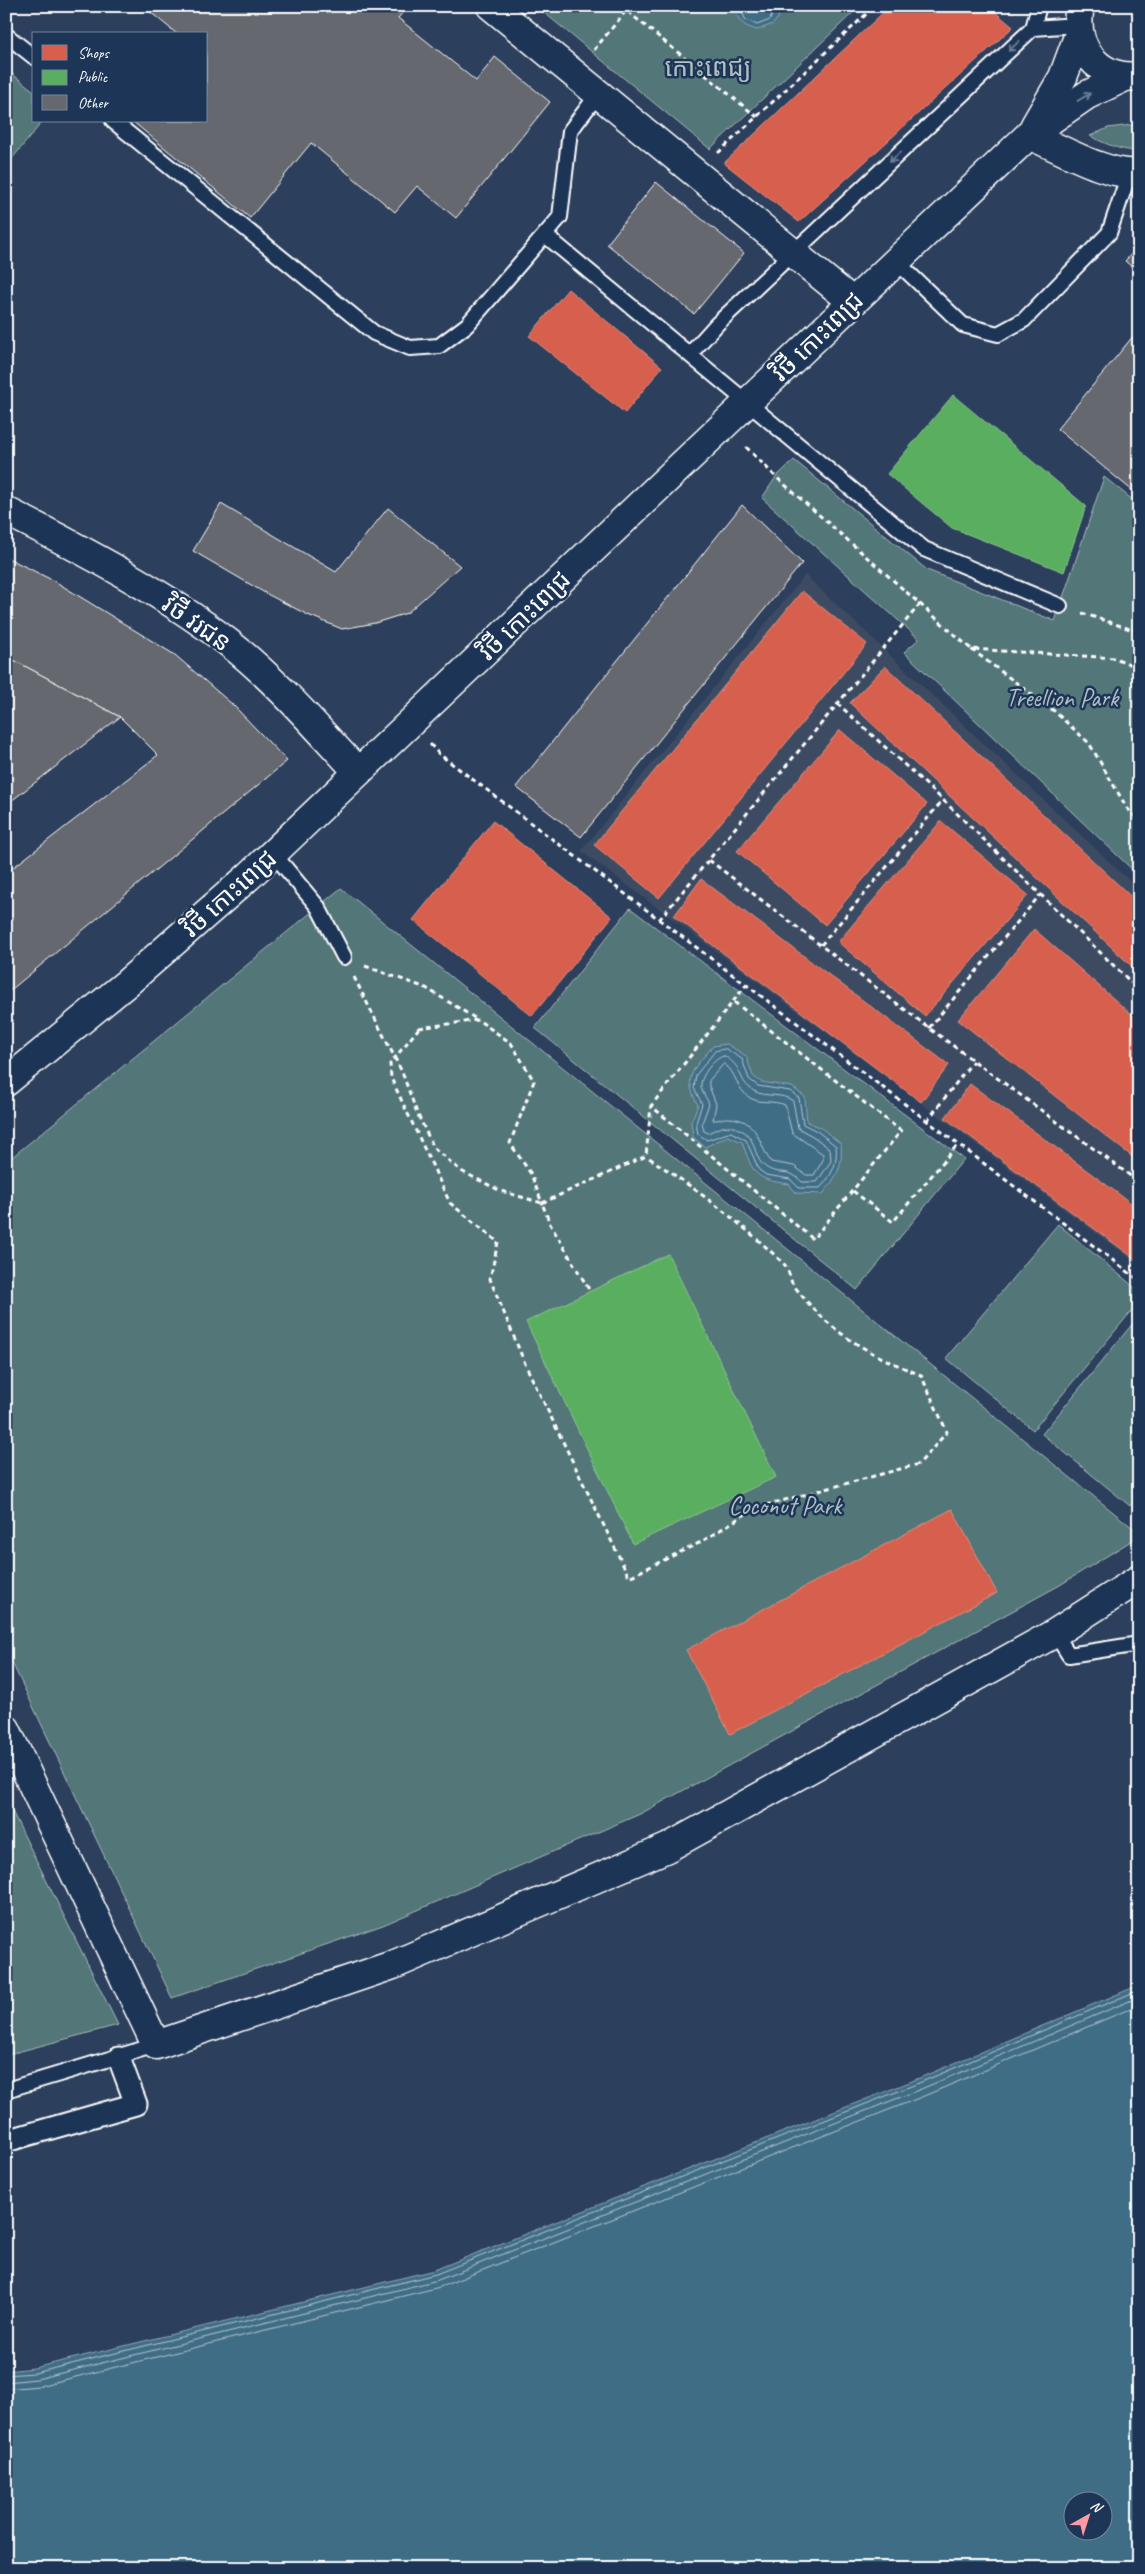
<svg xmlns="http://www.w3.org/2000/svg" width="1145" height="2574" font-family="Caveat,'Noto Sans Khmer',sans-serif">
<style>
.built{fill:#3d4b62}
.green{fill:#527678;stroke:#a8babc}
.water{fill:#416d86;stroke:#8da7b6;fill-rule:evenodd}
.shops{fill:#d6604d;stroke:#e29082}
.public{fill:#5aae61;stroke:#8cc690}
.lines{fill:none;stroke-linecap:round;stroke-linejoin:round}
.shore{stroke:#b3c5cf;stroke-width:1}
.building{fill:#666870;stroke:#fff}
.service-casing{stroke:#fff;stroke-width:18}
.pedestrian-casing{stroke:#fff;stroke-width:25}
.minor-casing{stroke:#fff;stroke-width:31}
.tertiary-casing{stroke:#fff;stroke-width:31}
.secondary-casing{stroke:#fff;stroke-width:31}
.primary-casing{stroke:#fff;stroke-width:31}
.path{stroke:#fff;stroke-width:3;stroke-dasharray:5 4;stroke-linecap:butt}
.service{stroke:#1d3557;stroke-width:14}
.pedestrian{stroke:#1d3557;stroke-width:21}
.minor{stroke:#1d3557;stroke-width:28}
.tertiary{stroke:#1d3557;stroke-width:28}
.secondary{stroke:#1d3557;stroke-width:28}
.primary{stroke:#1d3557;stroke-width:28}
.path-bridge{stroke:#fff;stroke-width:3;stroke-dasharray:5 4;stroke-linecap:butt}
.oneway{stroke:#6c7c92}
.labels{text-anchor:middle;stroke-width:5;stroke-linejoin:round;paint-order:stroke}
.park-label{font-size:25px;fill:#b1c1c2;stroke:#1d3557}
.street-label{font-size:25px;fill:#fff;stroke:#1d3557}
</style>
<rect width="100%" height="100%" fill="#2c3f5c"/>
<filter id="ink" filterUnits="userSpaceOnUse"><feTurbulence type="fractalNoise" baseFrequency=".02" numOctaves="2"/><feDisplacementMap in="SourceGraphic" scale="10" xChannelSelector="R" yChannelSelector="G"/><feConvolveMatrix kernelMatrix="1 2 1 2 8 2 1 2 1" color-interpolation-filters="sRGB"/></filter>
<g filter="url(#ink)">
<polygon class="built" points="805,575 1139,890 1139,1265 581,851"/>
<g class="green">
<polygon points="536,6 860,6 710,149"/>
<polygon points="6,69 34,91 34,121 43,121 6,166"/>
<path d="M1139,124v27c-18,0 -33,-7 -49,-15l18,-8z"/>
<polygon points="794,460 927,570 1055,621 1104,477 1139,505 1139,876 904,652 919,639 762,498 776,477"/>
<polygon points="341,888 1139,1533 1139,1536 1060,1585 640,1814 383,1925 172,1998 6,1650 6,1162"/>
<polygon points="630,908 964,1159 857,1290 535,1028"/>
<polygon points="1058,1224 1139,1291 1139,1302 1033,1430 946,1358"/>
<polygon points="1139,1316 1139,1495 1130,1506 1042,1434"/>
<polygon points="6,1799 118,2025 6,2055"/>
</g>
<g class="water">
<path d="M736,6h44l-2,12 -5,6 -16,6c-14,-4 -21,-9 -21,-24z"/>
<path d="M727,1044l19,12 7,20 8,6 31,5 13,10 2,25 13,5 21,17c2,24 -4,31 -18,50l-27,-1 -7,-9c-35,-5 -35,-9 -47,-42l-14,-6 -23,11 -12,-10 -2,-15 7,-17c-16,-30 -4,-36 15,-59z"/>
<path d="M1139,1985v583h-1133v-197l28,-3 400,-98 483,-191zM1072,2502h30v30h-30z"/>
</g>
<g class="shops">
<polygon points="890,6 988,6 1013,27 799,222 724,163"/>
<polygon points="568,289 662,367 625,413 529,336"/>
<polygon points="802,591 867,644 659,898 594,845"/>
<polygon points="885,666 1139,904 1139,973 850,703"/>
<polygon points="840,730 927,804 825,925 737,851"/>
<polygon points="493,821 612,917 532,1016 413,920"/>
<polygon points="941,821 1028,895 925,1016 838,942"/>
<polygon points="701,879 949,1065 921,1102 674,916"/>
<polygon points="1034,929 1139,1021 1139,1162 958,1020"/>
<polygon points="970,1084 1139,1209 1139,1262 945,1118"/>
<polygon points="952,1509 997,1593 730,1734 686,1650"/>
</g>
<g class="public">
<polygon points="953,395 1086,506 1064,572 952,528 887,474"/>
<polygon points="668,1254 776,1477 633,1544 526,1322"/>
</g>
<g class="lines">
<g class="shore">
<polyline points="740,6 745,19 757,25 770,20 775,6"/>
<path d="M726,1049l16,10 7,20 9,7 32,5 9,7 4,26 14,7 19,15c2,18 -4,29 -16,42h-21l-9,-9 -24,-4 -7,-5 -13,-30 -15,-8 -24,8 -9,-6 -2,-11 6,-19 -8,-16 2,-13 19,-24z"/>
<path d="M724,1056c21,11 12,24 30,35 12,7 27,1 39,10l5,27 16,9 16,12 1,12 -14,21h-15c-14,-15 -22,-6 -35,-14 -15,-9 -9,-30 -26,-38 -14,-7 -20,-3 -33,3l-4,-2 -2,-8 7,-19c-2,-6 -8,-12 -8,-18 -1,-10 14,-29 23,-30z"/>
<path d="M724,1064c13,8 11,24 26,34 11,6 24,2 35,7l7,28 31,21v6l-9,15h-8l-12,-9 -23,-4c-13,-18 -12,-43 -42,-44 -6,-1 -11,3 -16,2l3,-16 -7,-18v-5z"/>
<polyline points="6,2375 35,2373 436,2274 919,2083 1139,1990"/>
<polyline points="6,2382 37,2379 438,2280 921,2089 1139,1997"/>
<polyline points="6,2389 39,2386 440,2287 924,2096 1139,2005"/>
</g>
</g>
<g class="building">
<polygon points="143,6 408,6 398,18 476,81 495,57 550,102 456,218 417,186 395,212 311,143 250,218 132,121 206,121 206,34 177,34"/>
<polygon points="656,182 744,253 694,314 607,244"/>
<polygon points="1139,245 1139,273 1125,261"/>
<polygon points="1139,329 1139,496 1057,429"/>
<polygon points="221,504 336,572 388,508 460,566 407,613 375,623 342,629 308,615 265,593 193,551"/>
<polygon points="742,505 802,563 581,837 516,787"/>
<polygon points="6,557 56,582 175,655 233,705 287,761 6,994 6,873 158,755 120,717 6,656"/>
<polygon points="6,656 120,717 6,805"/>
</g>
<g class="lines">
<defs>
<g id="service">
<polyline points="1033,28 1077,25"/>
<polyline points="6,35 34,57"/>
<polyline points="113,121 374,333 410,348 439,346 467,325 560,217 570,131 598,94"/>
<polyline points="545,235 924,549 1060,606"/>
<polyline points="896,261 963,325 998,334 1024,320 1109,233 1129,174"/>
<polyline points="690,354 717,324 1033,28 1039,6"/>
<polyline points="273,853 318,907 344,957"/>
<polyline points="1055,1633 1069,1655 1139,1644"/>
<polyline points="6,2090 156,2045"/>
</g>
<polyline id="pedestrian" points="6,2141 136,2104 119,2058"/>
<polyline id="minor" points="6,1729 156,2045 393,1965 667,1848 1055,1633 1139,1579"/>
<g id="tertiary">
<polyline points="491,6 853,302"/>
<path d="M6,511c77,39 155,80 223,132 48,38 88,85 129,129"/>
</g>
<g id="secondary">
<polyline points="1035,125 1063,77 1079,34"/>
<polyline points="6,1082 127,983 248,877 1029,135 1087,95 1125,77"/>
</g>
<g id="primary">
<path d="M1080,6c-8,39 17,75 59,70"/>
<path d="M1029,135c29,12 79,42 110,38"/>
</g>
</defs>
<use href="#service" class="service-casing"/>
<use href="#pedestrian" class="pedestrian-casing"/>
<use href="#minor" class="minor-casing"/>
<use href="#tertiary" class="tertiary-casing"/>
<use href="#secondary" class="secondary-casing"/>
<use href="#primary" class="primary-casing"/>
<g class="path">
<polyline points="621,6 757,117"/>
<polyline points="1007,6 1014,12"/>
<polyline points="594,50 630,6"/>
<polyline points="718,153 875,6"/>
<polyline points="746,447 776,477 971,649"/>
<polyline points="1082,613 1139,632"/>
<polyline points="1133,630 1139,622"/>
<polyline points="1139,668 1115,658 971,649 1054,711 1089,743 1127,808 1139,821"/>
<polyline points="837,703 943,800 1139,990"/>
<polyline points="430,744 439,754 1139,1280"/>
<polyline points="709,860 929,1028 1139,1182"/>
<polyline points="659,920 920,604"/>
<polyline points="821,945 943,800"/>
<polyline points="365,966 426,988 478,1020"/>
<polyline points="354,977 402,1072 417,1113 434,1148 461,1171 501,1191 542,1203 550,1224 590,1291"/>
<polyline points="734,1002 901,1131 813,1239 651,1106 746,985"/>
<polyline points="419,1028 478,1020 511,1043 534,1081 510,1143 531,1174 542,1203 646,1156 651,1106"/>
<polyline points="929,1028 1040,895"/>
<polyline points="927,1121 973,1061"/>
<polyline points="853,1191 893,1222 958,1144"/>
<path d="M498,1242l-8,37 36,87 103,211 72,-35 54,-34 164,-44 28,-32 -26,-57c-54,-22 -90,-41 -126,-88 -6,-6 -5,-17 -11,-23 -42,-41 -89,-76 -138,-108"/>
</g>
<use href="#service" class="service"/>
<use href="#pedestrian" class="pedestrian"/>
<use href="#minor" class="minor"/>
<use href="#tertiary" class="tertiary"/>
<use href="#secondary" class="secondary"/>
<use href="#primary" class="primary"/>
<polyline class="path-bridge" points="419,1028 390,1064 391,1078 450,1203 498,1242"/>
</g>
<defs><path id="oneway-shaft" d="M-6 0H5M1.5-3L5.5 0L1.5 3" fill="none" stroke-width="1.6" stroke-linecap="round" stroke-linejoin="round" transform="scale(1.25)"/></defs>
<g class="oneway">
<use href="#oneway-shaft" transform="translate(1014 46) rotate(137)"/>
<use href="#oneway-shaft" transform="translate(1084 97) rotate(-31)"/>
<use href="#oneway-shaft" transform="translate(895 157) rotate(137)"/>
</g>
</g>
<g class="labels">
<g class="park-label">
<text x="708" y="76">កោះពេជ្យ</text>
<text x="1062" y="706">Treellion Park</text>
<text x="785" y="1514">Coconut Park</text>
</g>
<g class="street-label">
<text transform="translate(817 336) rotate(-44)" y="9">វិថី កោះពេជ្រ</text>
<text transform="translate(524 615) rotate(-44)" y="9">វិថី កោះពេជ្រ</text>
<text transform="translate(197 623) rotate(35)" y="9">វិថី វរជន</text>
<text transform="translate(229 893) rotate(-42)" y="9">វិថី កោះពេជ្រ</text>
</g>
</g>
<rect width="1145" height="2574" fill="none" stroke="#1d3557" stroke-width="25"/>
<rect x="12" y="12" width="1120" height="2549" fill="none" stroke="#fff" stroke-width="2" filter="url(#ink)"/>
<rect x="32" y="32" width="175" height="90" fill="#1d3557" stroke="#77869a"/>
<rect x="42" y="45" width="25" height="15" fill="#d6604d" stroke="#77869a"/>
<text x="78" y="58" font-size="15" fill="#ffffff">Shops</text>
<rect x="42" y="70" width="25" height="15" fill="#5aae61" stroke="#77869a"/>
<text x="78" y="82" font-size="15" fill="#ffffff">Public</text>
<rect x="42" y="95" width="25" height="15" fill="#666870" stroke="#77869a"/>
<text x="78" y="108" font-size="15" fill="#ffffff">Other</text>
<g transform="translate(1088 2516) rotate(39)"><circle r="24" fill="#1d3557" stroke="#77869a"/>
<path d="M0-4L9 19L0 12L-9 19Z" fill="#ff9aa2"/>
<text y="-8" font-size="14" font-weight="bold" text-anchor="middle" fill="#ffffff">N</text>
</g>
</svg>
